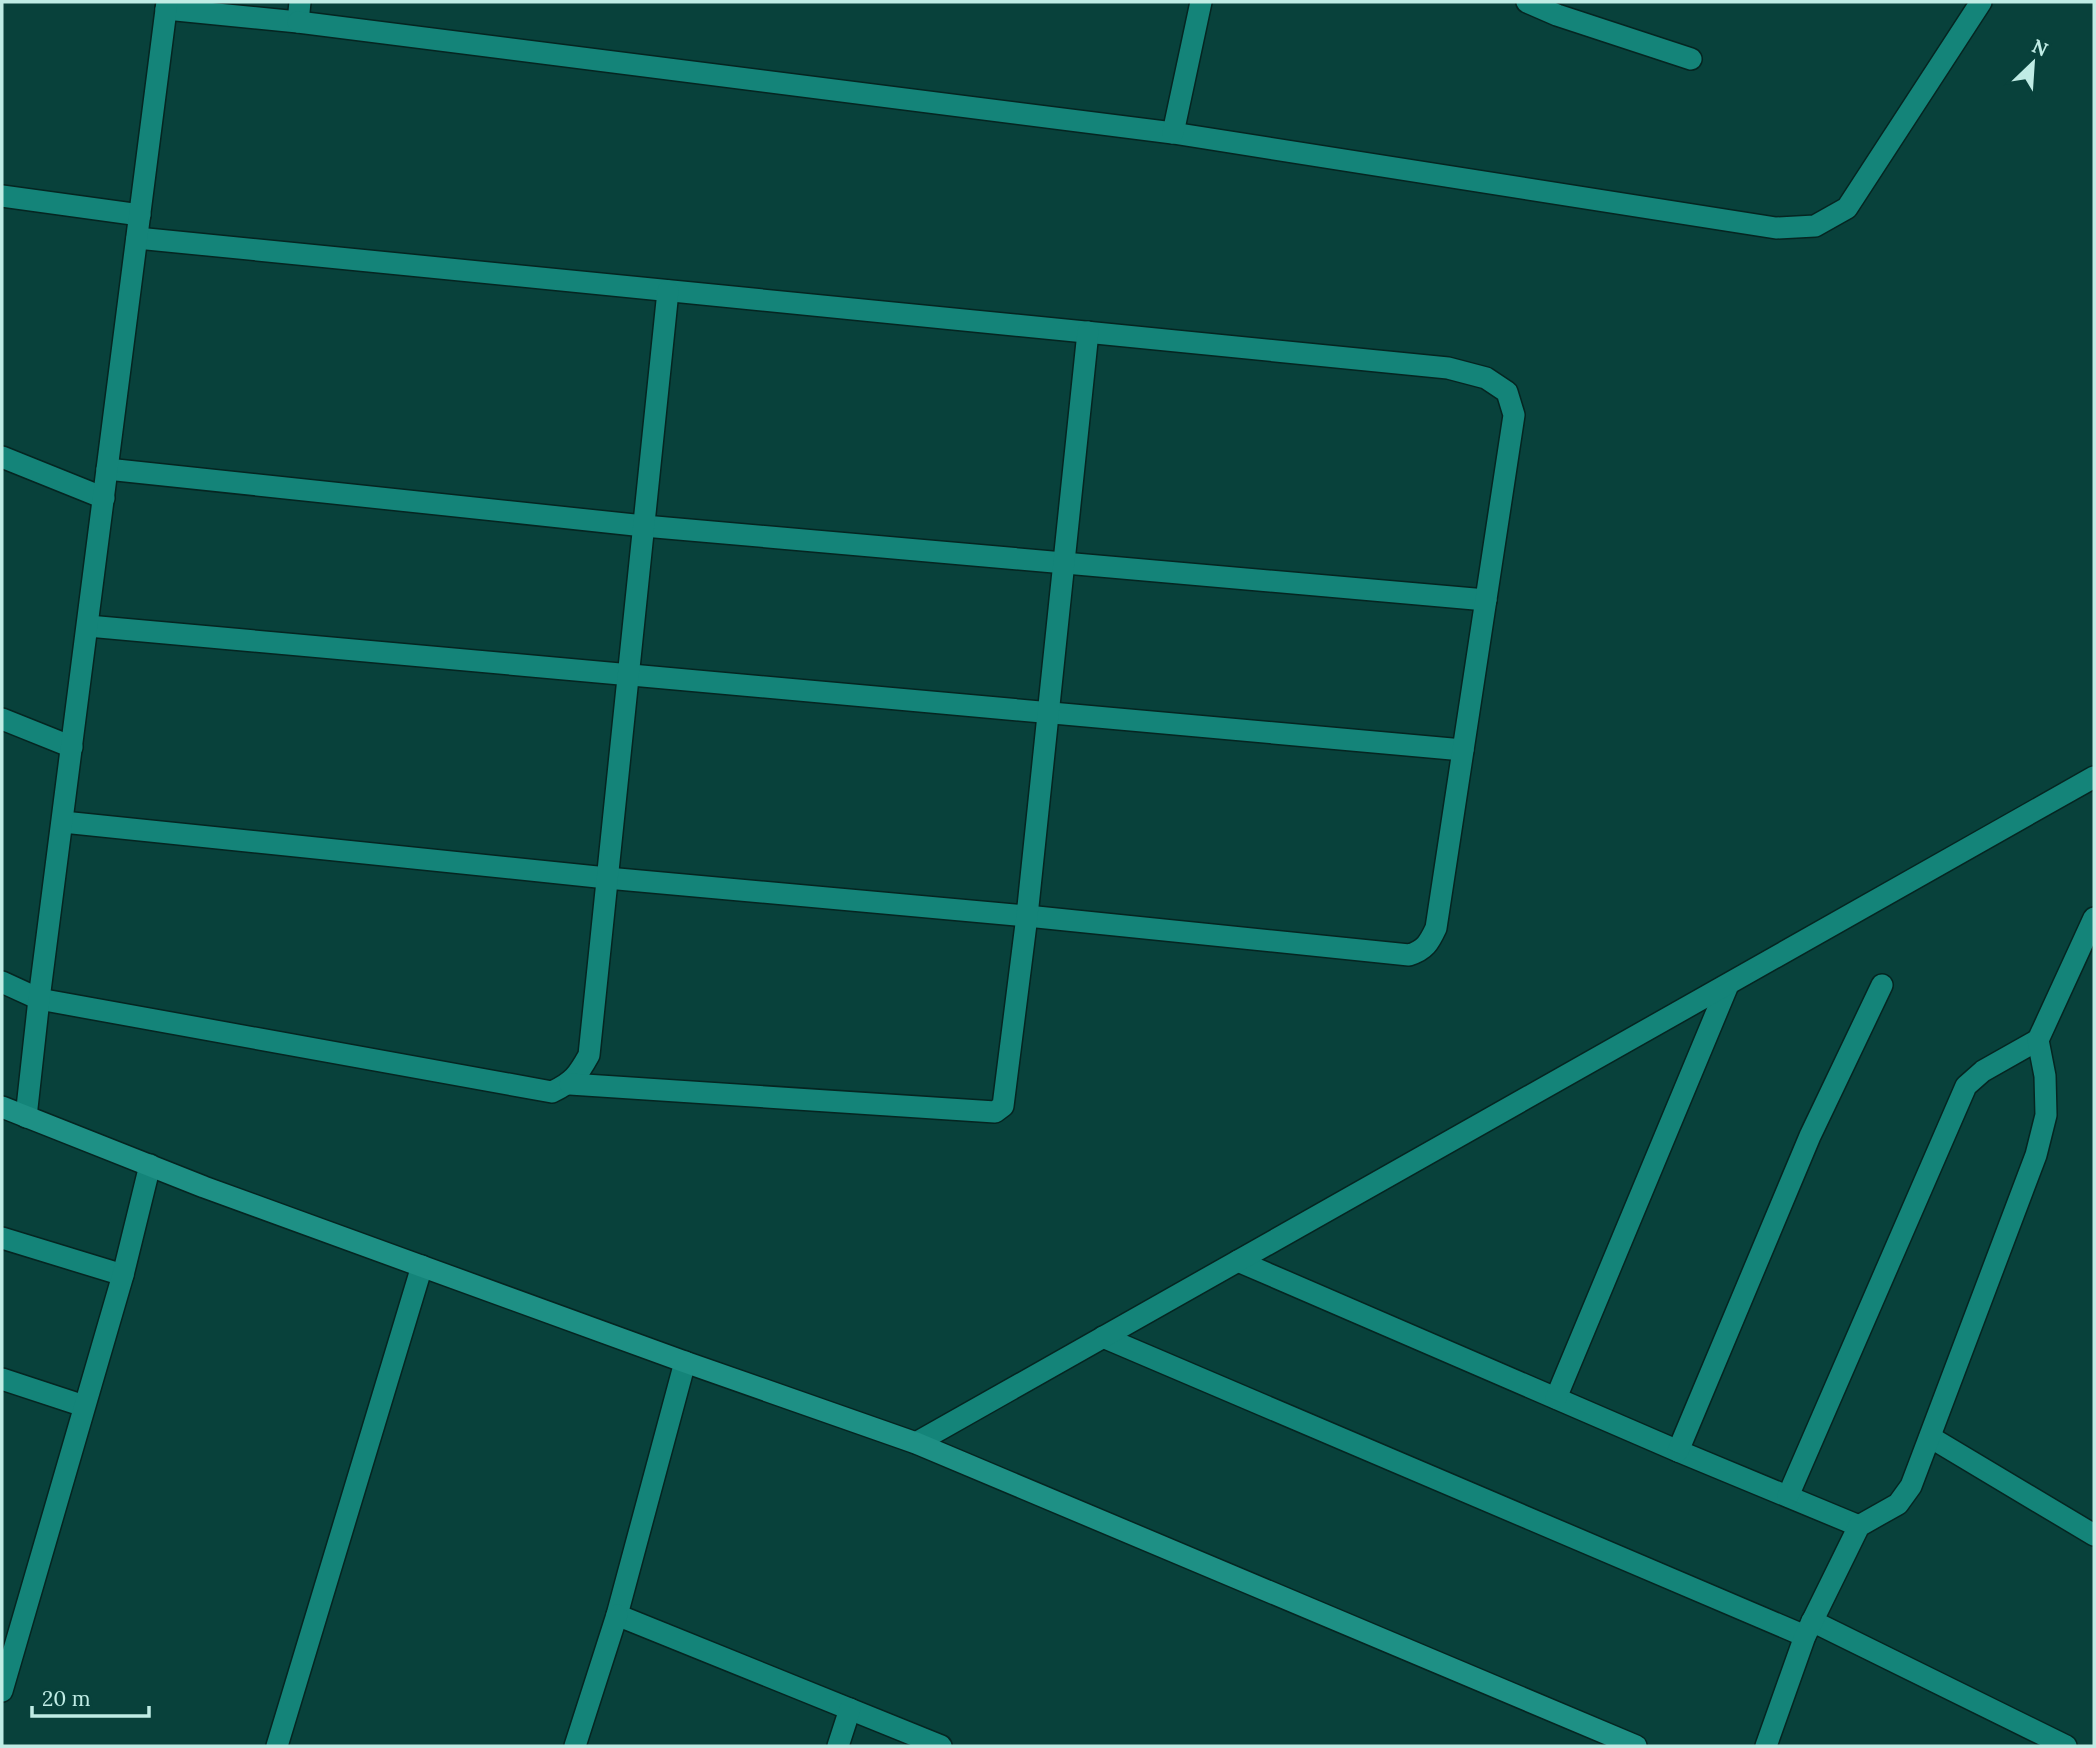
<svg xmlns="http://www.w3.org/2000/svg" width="2096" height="1748" font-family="Lora,serif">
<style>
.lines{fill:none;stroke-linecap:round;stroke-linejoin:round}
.lane-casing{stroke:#052521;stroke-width:24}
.street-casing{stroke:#052521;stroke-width:24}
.secondary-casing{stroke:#052521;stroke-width:24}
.lane{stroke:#148479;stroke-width:21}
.street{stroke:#148479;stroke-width:21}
.secondary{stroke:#1e9085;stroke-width:21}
</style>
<rect width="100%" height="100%" fill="#08413b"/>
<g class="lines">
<defs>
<g id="lane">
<polyline points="1527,2 1557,15 1691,59"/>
<polyline points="166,9 298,22 300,2"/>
<polyline points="298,22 1173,133 1776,228 1815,226 1847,208 1981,2"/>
<polyline points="1173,133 1201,2"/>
</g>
<g id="street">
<polyline points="2,196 140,215"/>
<polyline points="2,457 104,498"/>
<polyline points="107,469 644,526 1486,600"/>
<polyline points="88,626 1463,750"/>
<polyline points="2,719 72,747"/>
<path d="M63,822l544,56 420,38 382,39c16,-5 20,-12 27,-27l78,-513 -7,-23 -21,-14 -38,-10 -1311,-130"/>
<path d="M2,982l37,17 513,93c21,-10 26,-17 37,-37l79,-764"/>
<polyline points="570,1084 995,1112 1003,1106 1027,916 1088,332"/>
<polyline points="26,1117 39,999 167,2"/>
<polyline points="2,1238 123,1275"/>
<polyline points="1238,1261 1678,1451 1859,1526"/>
<polyline points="1103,1337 1805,1636"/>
<polyline points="685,1362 617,1615 941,1746"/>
<polyline points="2,1379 84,1406"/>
<polyline points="1556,1398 1728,985"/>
<polyline points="1930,1437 2094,1535"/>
<polyline points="916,1443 2094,777"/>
<polyline points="1678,1451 1810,1136 1882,985"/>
<polyline points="1788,1496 1966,1086 1983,1071 2038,1040"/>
<polyline points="1812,1621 2066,1746"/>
<polyline points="2,1691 123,1275 150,1165"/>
<polyline points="277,1746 422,1266"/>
<polyline points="575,1746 617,1615"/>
<polyline points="838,1746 850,1709"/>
<polyline points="1766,1746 1805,1636 1859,1526 1898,1504 1911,1486 2036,1155 2046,1115 2045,1076 2038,1040 2094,918"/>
</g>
<polyline id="secondary" points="2,1107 204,1187 685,1362 916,1443 1636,1746"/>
</defs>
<use href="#lane" class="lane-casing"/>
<use href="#street" class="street-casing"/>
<use href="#secondary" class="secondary-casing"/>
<use href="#lane" class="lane"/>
<use href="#street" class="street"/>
<use href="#secondary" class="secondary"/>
</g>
<rect width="2096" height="1748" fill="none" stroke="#c0ece5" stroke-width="7"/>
<g transform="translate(2033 63) rotate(25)" stroke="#08413b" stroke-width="5" paint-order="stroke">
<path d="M0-5L12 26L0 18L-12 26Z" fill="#c0ece5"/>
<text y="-10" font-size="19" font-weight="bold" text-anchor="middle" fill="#c0ece5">N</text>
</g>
<path d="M32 1706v10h117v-10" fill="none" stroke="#c0ece5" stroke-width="3.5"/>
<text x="42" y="1706" font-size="21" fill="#c0ece5" stroke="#08413b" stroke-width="5" paint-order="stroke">20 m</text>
</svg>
